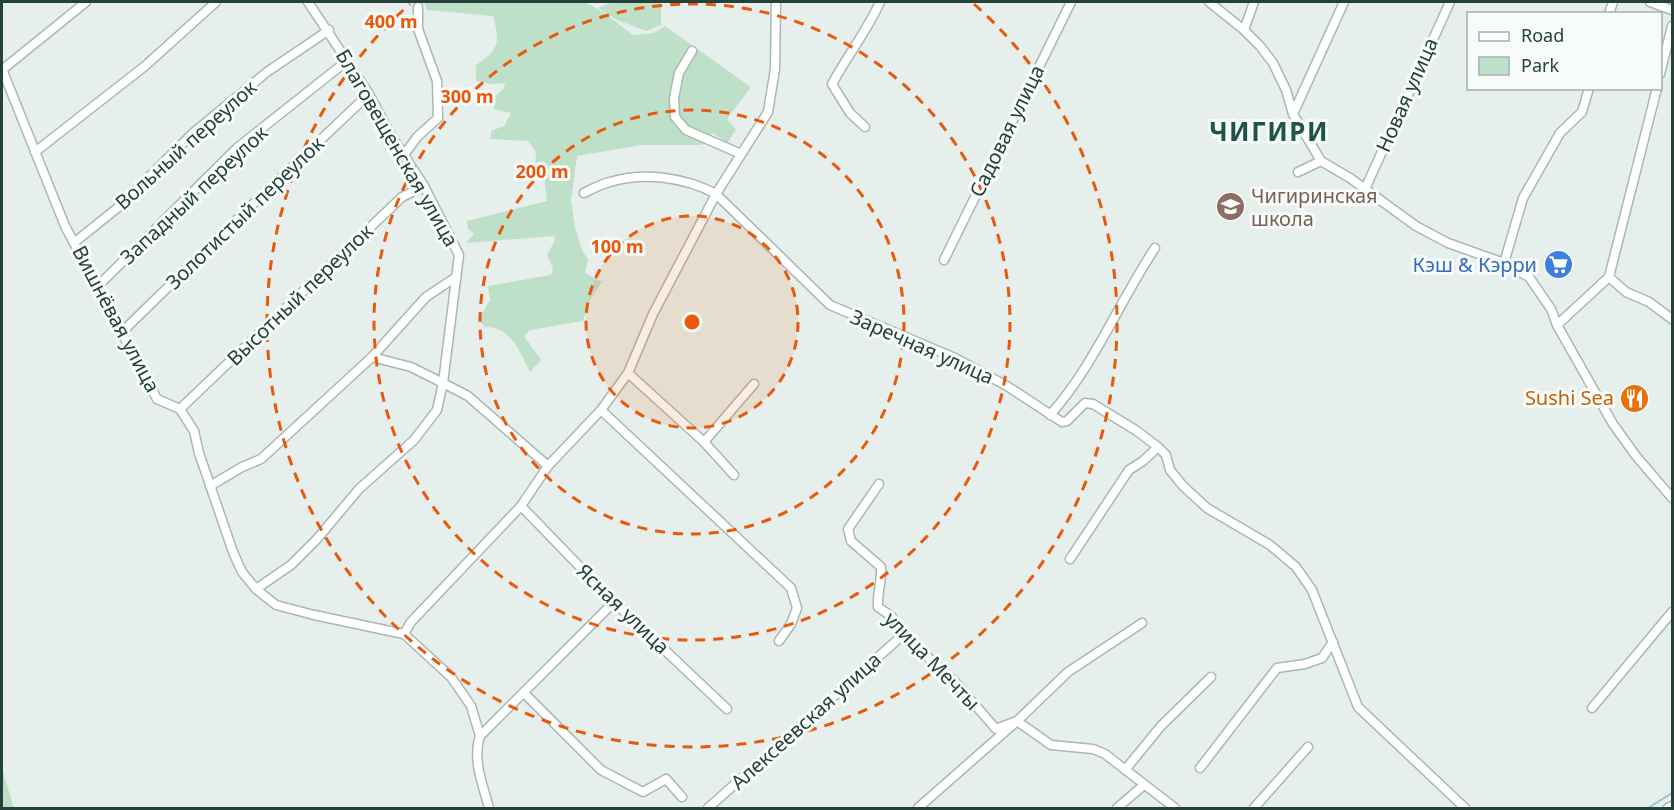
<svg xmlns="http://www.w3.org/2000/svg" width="1674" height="810" font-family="'Noto Sans',sans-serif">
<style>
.green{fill:#bfe0c8}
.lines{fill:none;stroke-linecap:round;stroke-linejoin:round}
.stream{stroke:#8ec9d4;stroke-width:2}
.minor-casing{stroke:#a8b8b2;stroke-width:11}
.minor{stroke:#fff;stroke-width:8}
.ring{fill:none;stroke:#e8590c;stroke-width:3;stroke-dasharray:10 8}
.labels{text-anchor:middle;stroke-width:6;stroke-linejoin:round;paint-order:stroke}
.street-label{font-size:20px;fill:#24423a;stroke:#f7fbf9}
.education-label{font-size:20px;fill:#785e54;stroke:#f7fbf9;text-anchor:start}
.shop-label{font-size:20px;fill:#366cbe;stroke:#f7fbf9;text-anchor:end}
.food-label{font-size:20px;fill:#c56008;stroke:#f7fbf9;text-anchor:end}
.district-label{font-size:26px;font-weight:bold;letter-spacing:1.5px;fill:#1f5548;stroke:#f7fbf9}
.centre{fill:#e8590c;stroke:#f7fbf9;stroke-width:3}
.ring-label{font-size:18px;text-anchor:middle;font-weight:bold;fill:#e8590c;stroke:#f7fbf9;stroke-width:6;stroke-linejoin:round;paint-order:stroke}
</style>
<rect width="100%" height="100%" fill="#e6efeb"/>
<g class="green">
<path d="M424,2h161l19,11 29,22 21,-2 11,-7 86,61 -24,32 9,11 -9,13 -14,-10 -11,12h-60l-65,11 -6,45 4,26 6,21 7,12 -3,13 17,9 -12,17 -7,22 -53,9 -6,6 17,24 -11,12c-11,-21 -18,-45 -45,-45l-7,-7 12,-20 -2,-14 63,-11 2,-6 -6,-14 8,-15 -1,-4 -88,7 8,-9 -6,-5 -1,-8 80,-20 -3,-24 -9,-8 1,-17 -8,-11 -37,-2v-8l13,-5 7,-13 -17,-4v-12l9,-7 2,-7 -14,1 -15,-3v-16c24,-16 24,-23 17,-49l-66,-6z"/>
<polygon points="613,2 661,2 661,25 646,31 617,20 598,8"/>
<polygon points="2,769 14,808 2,808"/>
</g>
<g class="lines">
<polyline class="stream" points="1648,808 1672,793"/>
<defs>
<g id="minor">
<polyline points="308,2 369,94 392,137 424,186 459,255 443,383 468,396 548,466"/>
<polyline points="1209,2 1244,30 1260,46 1273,63 1286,90 1293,114 1321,161 1350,178 1416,226 1448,243 1504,263 1529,277 1551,309 1557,325 1613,424 1636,456 1672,498"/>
<polyline points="1650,2 1672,10"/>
<polyline points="1609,14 1613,2"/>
<polyline points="1244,30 1254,2"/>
<polyline points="692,51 679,73 674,98 675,117 686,130 741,154"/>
<polyline points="2,69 65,226 157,399 180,409 194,431 199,453 233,552 242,572 256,589 276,605 314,615 404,634 451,677 471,706 480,736"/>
<polyline points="2,70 86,2"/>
<polyline points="1660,74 1672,26"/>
<polyline points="1293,114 1344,2"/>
<path d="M865,127l-15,-14 -18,-29c15,-28 35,-53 48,-82"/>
<polyline points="35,152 145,66 216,2"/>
<polyline points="404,155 417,137 438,118 437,81 418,29 418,7"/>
<polyline points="1298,172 1321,161"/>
<polyline points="1365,189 1450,2"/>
<path d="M584,193c8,-4 17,-9 26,-11 34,-10 75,-5 106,12l114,111 125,53 52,28 55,36 5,-1 18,-18 8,1 44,27 21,16 8,8 4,15 13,16 24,22 63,37 26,22 16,23 46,117 107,101"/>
<polyline points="75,242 121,205 193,133 267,72 329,30"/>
<polyline points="944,260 1071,2"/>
<polyline points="1504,263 1523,198 1560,133 1582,112 1589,88"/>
<polyline points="1609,277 1626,292 1649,302 1672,319"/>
<polyline points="98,286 237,148 348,60"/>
<polyline points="1557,325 1609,277 1657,88"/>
<polyline points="122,332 254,203 369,94"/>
<polyline points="628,373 704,442 734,475"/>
<polyline points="180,409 402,197 424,186"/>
<polyline points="601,410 791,588 797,608 791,624 779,641"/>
<path d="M1050,415c44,-49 69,-113 105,-167"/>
<polyline points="704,442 754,384"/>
<path d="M879,484l-31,45 3,12 30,26c1,14 -4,27 -3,40l13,9 17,23 48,44 40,46 21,-8"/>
<polyline points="210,486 242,467 261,459 372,357 426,297 456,277"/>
<polyline points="521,506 614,602 727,709"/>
<polyline points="1070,559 1129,470 1143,461 1158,447"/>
<polyline points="256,589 291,565 317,539 359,489 414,440 437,410 443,383 411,367 372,357"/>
<polyline points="404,634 411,622 521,506 548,466 601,410 628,373 653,314 716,194 768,112 775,69 776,2"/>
<polyline points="524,693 601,770 643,792 666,779 682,797"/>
<polyline points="1592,708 1672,612"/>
<polyline points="1017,721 1051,745 1093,749 1105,754 1175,808"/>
<polyline points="1200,768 1277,668 1305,664 1322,658 1333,642"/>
<polyline points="1125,770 1161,726 1211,677"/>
<path d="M489,808c-6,-23 -17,-48 -9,-72l134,-134"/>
<polyline points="708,808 904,634"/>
<polyline points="918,808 1017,721 1068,672 1142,623"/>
<polyline points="1117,808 1144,785"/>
<polyline points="1254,808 1308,747"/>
<polyline points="1668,808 1672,806"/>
</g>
</defs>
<use href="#minor" class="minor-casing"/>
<use href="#minor" class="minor"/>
</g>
<circle cx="692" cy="322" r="106" fill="#e8590c" fill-opacity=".12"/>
<g class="ring">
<circle cx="692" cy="322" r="106"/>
<circle cx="692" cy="322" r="212"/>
<circle cx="692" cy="322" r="318"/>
<path d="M974 4A425 425 0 1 1 410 4"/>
</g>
<defs>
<symbol id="school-disc" viewBox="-11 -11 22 22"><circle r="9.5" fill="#8d6e63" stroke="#f7fbf9"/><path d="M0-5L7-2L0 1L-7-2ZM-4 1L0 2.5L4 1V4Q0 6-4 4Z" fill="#fff"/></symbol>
<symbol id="supermarket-disc" viewBox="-11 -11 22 22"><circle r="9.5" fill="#3f7fe0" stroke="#f7fbf9"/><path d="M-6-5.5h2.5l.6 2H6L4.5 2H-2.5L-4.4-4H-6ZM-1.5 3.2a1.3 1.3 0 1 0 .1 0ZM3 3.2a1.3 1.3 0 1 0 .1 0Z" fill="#fff"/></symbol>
<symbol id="restaurant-disc" viewBox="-11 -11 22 22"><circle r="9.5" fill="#e8710a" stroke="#f7fbf9"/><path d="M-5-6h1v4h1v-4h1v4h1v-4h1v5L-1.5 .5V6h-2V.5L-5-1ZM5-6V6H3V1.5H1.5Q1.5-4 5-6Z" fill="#fff"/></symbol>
</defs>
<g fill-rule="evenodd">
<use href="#school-disc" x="1214" y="190" width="33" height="33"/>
<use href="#supermarket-disc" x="1542" y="248" width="33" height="33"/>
<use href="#restaurant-disc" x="1618" y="382" width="33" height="33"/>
</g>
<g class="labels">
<g class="street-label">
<text transform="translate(1407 95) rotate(-66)" y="7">Новая улица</text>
<text transform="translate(1007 131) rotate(-64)" y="7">Садовая улица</text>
<text transform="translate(186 145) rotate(-42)" y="7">Вольный переулок</text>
<text transform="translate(397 148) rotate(60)" y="7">Благовещенская улица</text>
<text transform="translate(194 195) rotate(-43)" y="7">Западный переулок</text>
<text transform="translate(245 213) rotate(-44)" y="7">Золотистый переулок</text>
<text transform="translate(300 295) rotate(-44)" y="7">Высотный переулок</text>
<text transform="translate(116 319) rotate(62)" y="7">Вишнёвая улица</text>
<text transform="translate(922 347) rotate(24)" y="7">Заречная улица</text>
<text transform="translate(623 609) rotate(44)" y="7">Ясная улица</text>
<text transform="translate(932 661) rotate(46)" y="7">улица Мечты</text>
<text transform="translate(806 721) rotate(-42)" y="7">Алексеевская улица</text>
</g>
<g class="education-label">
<text x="1251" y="203">Чигиринская<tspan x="1251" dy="23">школа</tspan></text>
</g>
<g class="shop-label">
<text x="1537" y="272">Кэш &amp; Кэрри</text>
</g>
<g class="food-label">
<text x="1614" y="405">Sushi Sea</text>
</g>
<g class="district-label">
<text x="1269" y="141">ЧИГИРИ</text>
</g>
</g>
<circle cx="692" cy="322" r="9" class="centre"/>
<g class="ring-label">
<text x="391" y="28">400 m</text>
<text x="467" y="103">300 m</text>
<text x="542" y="178">200 m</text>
<text x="617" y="253">100 m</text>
</g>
<rect width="1674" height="810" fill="none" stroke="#24423a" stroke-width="6"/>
<rect x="1467" y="12" width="195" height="78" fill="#f7fbf9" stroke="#a3b1ad" stroke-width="1.5"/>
<rect x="1479" y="32" width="30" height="9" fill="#ffffff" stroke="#a3b1ad" stroke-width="1.5"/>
<text x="1521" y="42" font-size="18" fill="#24423a">Road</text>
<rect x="1479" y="57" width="30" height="18" fill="#bfe0c8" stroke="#a3b1ad" stroke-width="1.5"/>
<text x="1521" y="72" font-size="18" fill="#24423a">Park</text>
</svg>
